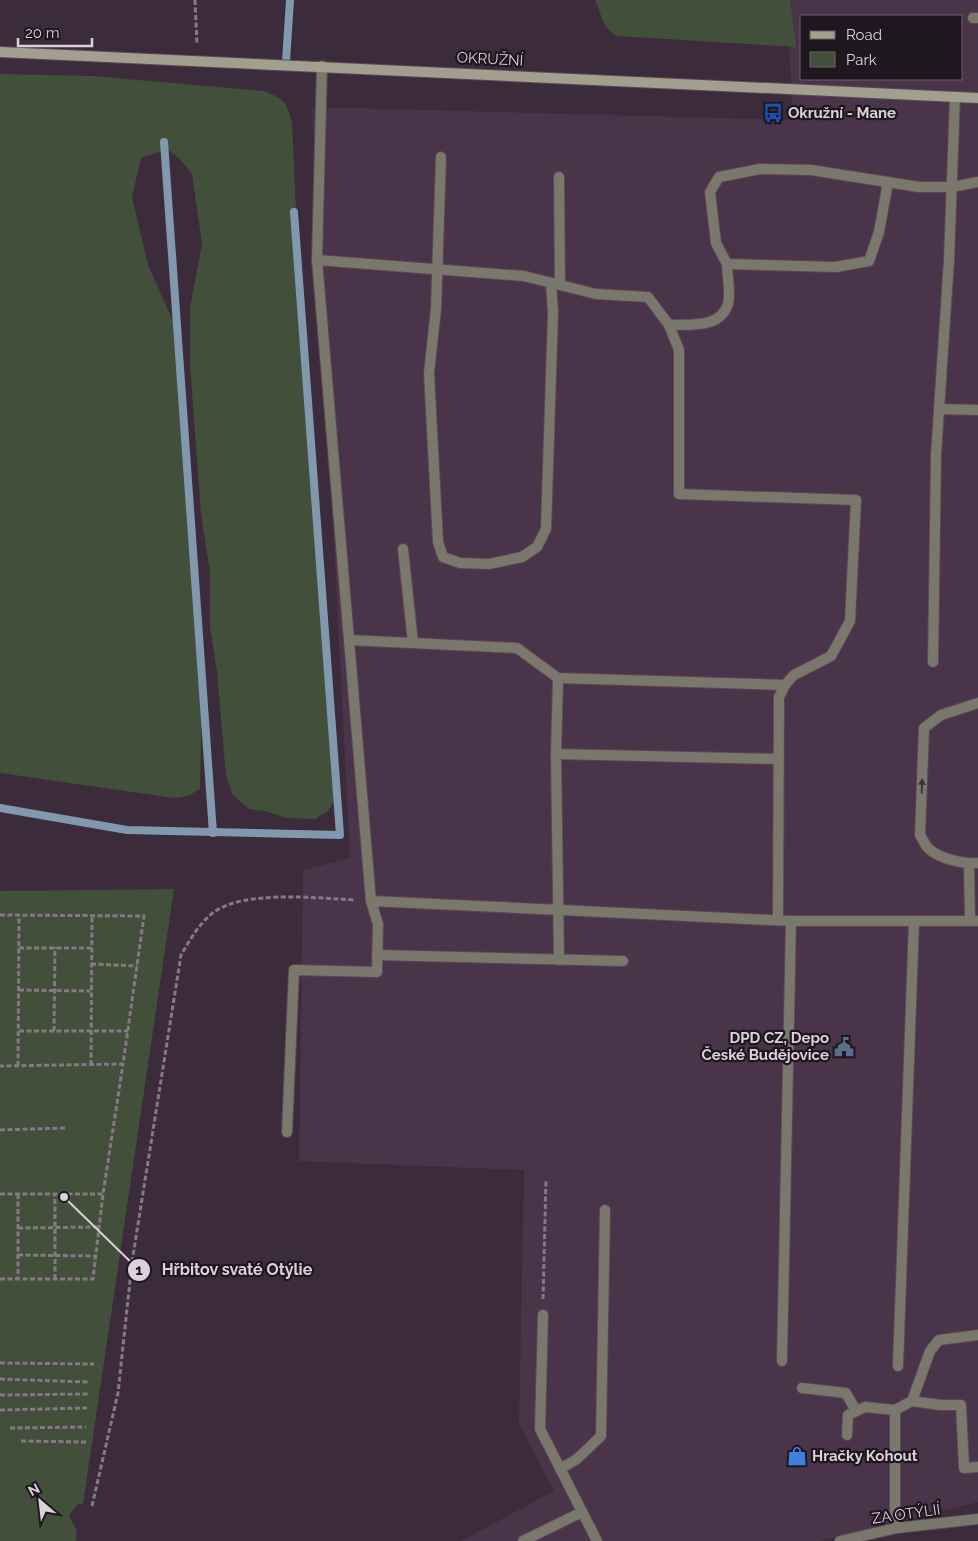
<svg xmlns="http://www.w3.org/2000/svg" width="978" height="1541" font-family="Raleway,sans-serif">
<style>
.built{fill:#493449;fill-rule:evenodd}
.green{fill:#414f3b}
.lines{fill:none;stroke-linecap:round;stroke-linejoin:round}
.stream{stroke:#8099ae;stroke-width:8}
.service-casing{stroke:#594958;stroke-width:12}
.minor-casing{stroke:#594958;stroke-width:12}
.secondary-casing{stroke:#594958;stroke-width:12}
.path{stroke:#867885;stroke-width:3;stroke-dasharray:5 2.5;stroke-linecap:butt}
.service{stroke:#7a786d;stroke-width:10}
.minor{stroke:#7a786d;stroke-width:10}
.secondary{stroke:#a39f8e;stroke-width:10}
.oneway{fill:#3a3436}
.labels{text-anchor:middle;stroke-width:4.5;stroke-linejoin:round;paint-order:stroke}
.street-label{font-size:15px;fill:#dcd1db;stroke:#1e171e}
.poi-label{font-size:15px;font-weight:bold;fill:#dcd1db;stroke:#1e171e;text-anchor:start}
.leader{fill:none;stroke:#dcd1db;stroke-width:2}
.callout-dot{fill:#dcd1db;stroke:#1e171e;stroke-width:2}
.mark-label{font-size:15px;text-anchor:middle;font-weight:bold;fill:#111}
.callout-label{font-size:16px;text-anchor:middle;font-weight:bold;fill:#dcd1db;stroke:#1e171e;stroke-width:4.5;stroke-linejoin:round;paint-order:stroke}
</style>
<rect width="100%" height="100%" fill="#3c2b3b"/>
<path class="built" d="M790,0h188v1502l-157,39h-360l93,-50 -35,-67 5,-254 -225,-9 4,-291 47,-12 -38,-751 481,13 -4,-74 6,1zM802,16h160v63h-160z"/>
<g class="green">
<path d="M595,0h195l6,47 -179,-11c-14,-7 -16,-23 -22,-36z"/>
<path d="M0,74l92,2 172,15c20,8 22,10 28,31l4,88 36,467 5,119 -9,15 -13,8 -29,-1 -21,-7 -16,-2 -16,-14 -7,-19 -9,-104 -7,-45v-54l-9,-59 -11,-149v-58l12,-63 -10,-70 -12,-15 -13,-10 -26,9 -9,39 16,68 26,58 10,79 3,125 15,166 -2,96 -12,7 -14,2 -174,-25z"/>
<polygon points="174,889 83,1504 78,1504 69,1515 77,1531 76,1541 0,1541 0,891"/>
</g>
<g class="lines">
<g class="stream">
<polyline points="286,61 290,0"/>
<polyline points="164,142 213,833"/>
<polyline points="0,808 127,830 340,835 294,212"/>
</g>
<defs>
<g id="service">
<polyline points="973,18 978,18"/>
<polyline points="441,157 436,309 429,373 438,542 443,557 460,563 489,564 522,557 537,547 546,529 553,313 551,283"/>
<polyline points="559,177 560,285"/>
<polyline points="888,182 879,232 869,261 836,267 727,264 716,243 710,192 719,177 760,169 811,170 919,187 952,187 978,182"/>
<polyline points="317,260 524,276 596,294 648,297 669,325 679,350 679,494 856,500 850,621 831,656 794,675 785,685 779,697 778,920"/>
<path d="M669,325c21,-1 51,4 59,-21 3,-9 -1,-30 -1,-40"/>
<polyline points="939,409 978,410"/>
<polyline points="403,549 413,643"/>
<polyline points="349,640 517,648 558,678 785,685"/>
<polyline points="933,662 936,455 949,260 955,97"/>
<polyline points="558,678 556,754 779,759"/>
<path d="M978,703l-37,12 -17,13 -4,107c3,4 5,11 9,14 11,10 35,15 49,14"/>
<polyline points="556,754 559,960"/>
<polyline points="969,864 970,921"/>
<polyline points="371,901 791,921 782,1361"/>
<polyline points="791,921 914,921 898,1366"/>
<polyline points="914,921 978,921"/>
<polyline points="377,955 623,961"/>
<polyline points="287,1132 294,970 377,972 378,924 371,901 317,260 322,66"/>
<polyline points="543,1315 540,1429 597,1541"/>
<polyline points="802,1388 846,1393 856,1411"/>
<polyline points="912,1401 930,1351 939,1340 978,1335"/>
<polyline points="895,1410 912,1401 940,1405 961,1405 964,1468 978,1467"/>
<polyline points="847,1435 848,1415 865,1407 895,1410 895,1509 897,1528"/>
<polyline points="560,1469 577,1459 601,1436 605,1210"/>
<polyline points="523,1541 582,1512"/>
</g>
<polyline id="minor" points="840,1541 897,1528 978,1519"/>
<polyline id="secondary" points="0,52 978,98"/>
</defs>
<use href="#service" class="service-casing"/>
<use href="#minor" class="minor-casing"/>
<use href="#secondary" class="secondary-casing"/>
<g class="path">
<polyline points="195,0 197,44"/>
<polyline points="0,915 144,916 123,1064 0,1066"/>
<polyline points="19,948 91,948"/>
<polyline points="91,964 137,966"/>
<polyline points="19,990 90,991"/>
<polyline points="19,1031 128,1031"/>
<polyline points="54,1031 55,947"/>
<polyline points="91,1065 92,916"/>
<polyline points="18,1066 19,916"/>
<polyline points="0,1130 65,1128"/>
<polyline points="0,1194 103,1194"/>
<polyline points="18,1194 18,1279"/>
<polyline points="18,1228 99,1227"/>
<polyline points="18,1255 96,1256"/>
<polyline points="0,1279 93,1279 103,1194 123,1064"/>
<polyline points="55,1279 55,1194"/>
<polyline points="543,1299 546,1179"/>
<polyline points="0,1363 94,1364"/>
<polyline points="0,1379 88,1382"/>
<polyline points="0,1395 89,1394"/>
<polyline points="0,1410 87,1408"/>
<polyline points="10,1428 86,1427"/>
<polyline points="21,1441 86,1442"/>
<path d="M92,1506l26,-113 14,-131 49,-307c9,-15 18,-32 33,-43 30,-22 104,-14 141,-12"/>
</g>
<use href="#service" class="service"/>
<use href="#minor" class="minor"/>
<use href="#secondary" class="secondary"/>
</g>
<defs><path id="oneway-solid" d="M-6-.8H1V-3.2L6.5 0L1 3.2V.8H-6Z" transform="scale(1.25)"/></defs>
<use class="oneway" href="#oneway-solid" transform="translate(922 786) rotate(-88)"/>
<defs>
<symbol id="bus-bare" viewBox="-9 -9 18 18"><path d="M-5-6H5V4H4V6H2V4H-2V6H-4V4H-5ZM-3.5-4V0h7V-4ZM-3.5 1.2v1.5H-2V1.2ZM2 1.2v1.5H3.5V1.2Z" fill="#1a4fb4" stroke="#1e171e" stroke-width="2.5" paint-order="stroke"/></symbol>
<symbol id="civic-bare" viewBox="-9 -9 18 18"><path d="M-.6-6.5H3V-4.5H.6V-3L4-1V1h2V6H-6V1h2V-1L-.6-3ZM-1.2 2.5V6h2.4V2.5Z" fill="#5c6f8a" stroke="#1e171e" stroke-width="2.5" paint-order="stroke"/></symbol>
<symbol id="shop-bare" viewBox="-9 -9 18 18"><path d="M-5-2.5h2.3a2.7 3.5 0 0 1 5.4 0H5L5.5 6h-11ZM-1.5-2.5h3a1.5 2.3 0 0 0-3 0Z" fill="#3f7fe0" stroke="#1e171e" stroke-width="2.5" paint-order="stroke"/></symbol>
</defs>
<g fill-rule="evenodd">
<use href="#bus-bare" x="759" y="99" width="28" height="28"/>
<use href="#civic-bare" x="830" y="1033" width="28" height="28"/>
<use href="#shop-bare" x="783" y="1442" width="28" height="28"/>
</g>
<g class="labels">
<g class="street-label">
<text transform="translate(490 59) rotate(3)" y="5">OKRUŽNÍ</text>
<text transform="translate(906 1514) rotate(-8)" y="5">ZA OTÝLIÍ</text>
</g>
<g class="poi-label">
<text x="788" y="118">Okružní - Mane</text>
<text x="829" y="1043" text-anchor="end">DPD CZ, Depo<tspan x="829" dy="17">České Budějovice</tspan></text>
<text x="812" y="1461">Hračky Kohout</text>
</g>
</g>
<path class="leader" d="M64 1197L139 1270"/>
<g class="callout-dot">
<circle cx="64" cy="1197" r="5"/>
<circle cx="139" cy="1270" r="12"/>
</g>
<g class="mark-label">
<text x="139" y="1275">1</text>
</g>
<g class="callout-label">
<text x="237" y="1275">Hřbitov svaté Otýlie</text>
</g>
<rect x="800" y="15" width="162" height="65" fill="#1e171e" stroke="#6a616a"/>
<rect x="810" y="31" width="25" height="8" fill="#a39f8e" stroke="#6a616a"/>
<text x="846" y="40" font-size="15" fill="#dcd1db">Road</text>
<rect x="810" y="52" width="25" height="15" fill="#414f3b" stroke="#6a616a"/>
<text x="846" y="65" font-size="15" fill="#dcd1db">Park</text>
<g transform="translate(40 1501) rotate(332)" stroke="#1e171e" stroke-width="4" paint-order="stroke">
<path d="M0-4L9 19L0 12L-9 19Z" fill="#dcd1db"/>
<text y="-8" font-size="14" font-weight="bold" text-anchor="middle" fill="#dcd1db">N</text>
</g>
<path d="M18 38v8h74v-8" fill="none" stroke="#dcd1db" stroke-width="2.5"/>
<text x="25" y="38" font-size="15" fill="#dcd1db" stroke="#1e171e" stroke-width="4" paint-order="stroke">20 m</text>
</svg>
